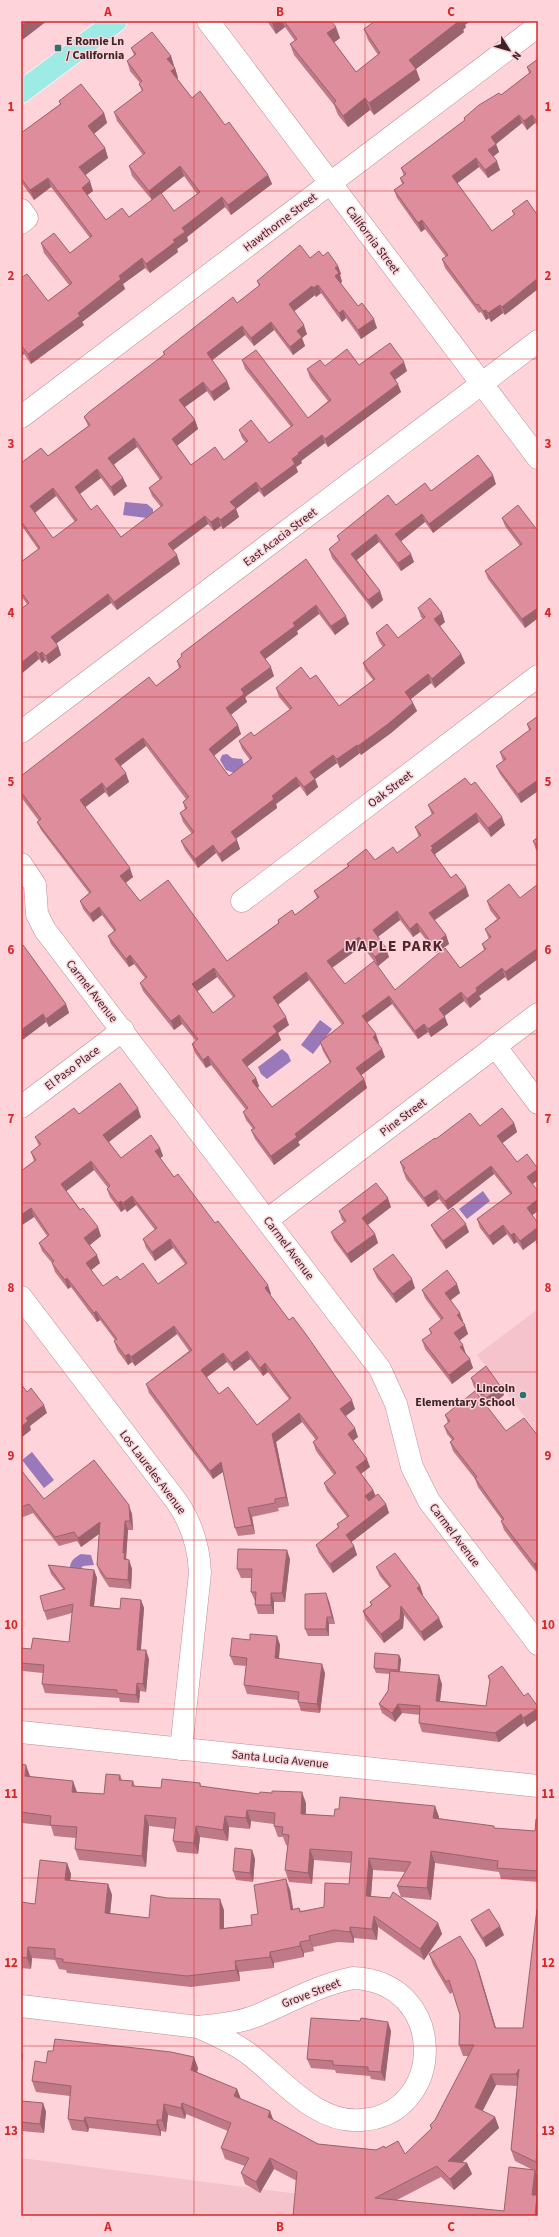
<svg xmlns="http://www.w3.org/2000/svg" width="559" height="2237" font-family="'Source Sans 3',sans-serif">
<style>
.built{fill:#f4c3cb}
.water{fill:#9979b9}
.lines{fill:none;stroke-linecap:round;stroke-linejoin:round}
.minor-casing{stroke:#c08d96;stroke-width:23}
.major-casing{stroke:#fff;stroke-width:23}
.minor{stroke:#fff;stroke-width:22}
.major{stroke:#9debe4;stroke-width:22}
.wall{fill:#bf7987;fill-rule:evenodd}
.shaded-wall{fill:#9b636e}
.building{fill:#de8d9d;stroke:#9b636e;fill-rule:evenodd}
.grid{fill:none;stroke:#d62828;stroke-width:1;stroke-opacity:0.55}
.poi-dot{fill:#2b746d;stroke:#fed3da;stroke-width:1.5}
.labels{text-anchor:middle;stroke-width:3;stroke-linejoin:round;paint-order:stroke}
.poi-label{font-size:12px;font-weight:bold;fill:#3a2629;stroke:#fed3da;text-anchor:start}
.street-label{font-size:12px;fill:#3a2629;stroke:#fed3da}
.district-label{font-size:16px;font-weight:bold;letter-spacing:1px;fill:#4f262f;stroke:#fed3da}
.neatline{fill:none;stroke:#d62828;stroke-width:1.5}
.grid-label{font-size:13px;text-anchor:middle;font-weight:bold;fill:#d62828}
</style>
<rect width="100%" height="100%" fill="#fed3da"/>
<g class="built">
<polygon points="538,1309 538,1434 477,1355"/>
<polygon points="21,2158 469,2216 21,2216"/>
</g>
<g class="water">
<polygon points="125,502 147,504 153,509 153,514 147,518 123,515"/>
<polygon points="227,754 232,758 242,759 244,765 234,773 226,770 220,760 222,755"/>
<polygon points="320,1020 332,1029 313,1054 301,1045"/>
<polygon points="282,1049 288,1054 291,1061 267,1079 261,1074 258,1067"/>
<polygon points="483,1191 490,1201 467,1219 459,1209"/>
<polygon points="32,1452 54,1480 44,1488 22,1460"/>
<path d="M81,1554l10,1 3,10 -11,1 -4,5 -9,-3c0,-7 5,-11 11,-14z"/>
</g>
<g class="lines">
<defs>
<g id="minor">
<polyline points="208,21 538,458"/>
<polyline points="21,210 27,218 21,223"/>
<polyline points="21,417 538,26"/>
<polyline points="21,732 538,341"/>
<polyline points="21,864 35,885 37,914 45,930 380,1369 396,1404 412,1467 429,1501 538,1644"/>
<polyline points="242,901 538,676"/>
<polyline points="495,1046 538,1103"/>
<polyline points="21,1107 123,1030"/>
<polyline points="267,1220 538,1014"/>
<path d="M21,1297l156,205c15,22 22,44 23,71l-19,176"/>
<polyline points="21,1732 538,1786"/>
<path d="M353,1978c96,4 93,137 8,142 -45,4 -79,-41 -112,-66 -16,-12 -33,-19 -51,-27 20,-2 39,-4 58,-11 32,-13 62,-31 97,-38z"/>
<polyline points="21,2006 198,2027"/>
</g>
<polyline id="major" points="21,92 116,21"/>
</defs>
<use href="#minor" class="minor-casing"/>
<use href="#major" class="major-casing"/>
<use href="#minor" class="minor"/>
<use href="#major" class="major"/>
</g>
<g class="wall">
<polygon points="267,21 331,21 340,38 334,42 356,72 378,55 368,40 364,29 465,25 466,27 463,30 464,32 416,69 420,80 374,115 370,110 348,127 338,115 334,105 294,55 290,44 295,41 285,27 276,34"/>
<path d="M131,48l40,8 3,10 -1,1 2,1 3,10 -1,1 15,19 33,27 43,50 4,9 -41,31 -6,-8 -38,30 1,4 -11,8 1,3 -28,21 -5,-5 -22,16 2,5 -43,33 2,3 -53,39 -7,-10 -3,2v-78l27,23 21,-16 -25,-32 -3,-10 29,10 20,-15 -39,-51 -17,13 -13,-18v-49l39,-29 -1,-3 45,12 3,10 -13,11 11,14 3,10 -23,17 8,16 -6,4 19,25 23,-3 23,-17 -20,-24 -3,-10 14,-11 -26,-34 -3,-9 28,-21 -3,-7 1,-1 -10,-12 -3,-10 7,-6zM184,176l13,18 -23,17 -13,-17z"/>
<polygon points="538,59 538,127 535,123 527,130 522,123 496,144 499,152 493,157 500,170 488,178 479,167 457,183 492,231 514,215 512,211 527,200 505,315 503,313 491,322 489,318 486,320 481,312 479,313 445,268 442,259 446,257 425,229 421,232 397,198 394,190 402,184 400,178 404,176 401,168 465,120 464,118 501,95 529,73 527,67"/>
<path d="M323,256l15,10 3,8 -1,1 2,7 -2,1 18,23 19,22 -16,11 -15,-21 -4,4 -21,-29 -5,4 -1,-2 -21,16 13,23 -5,4 3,8 -12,9 -19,-25 -20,16 -9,-11 -33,25 15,21 3,8 -16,12 -7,-10 -22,16 10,13 3,9 -21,17 14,19 33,-5 22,-17 -4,-5 -3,-8 30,13 22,-16 -46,-58 -3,-9 66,58 20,-17 -18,-23 -3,-9 18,-3 34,-1 48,6 -12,9 6,12 -73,55 -3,-4 -24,18 1,2 -6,4 2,5 -34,25 -5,-6 -23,18 3,8 -16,12 -2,-3 -7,5 -6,-7 -35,26 7,14 -63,46 -6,-7 -55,41 2,2 3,9 -12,9 -4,-4 -3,3 -3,-4 -18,15v-65l6,-5 -6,-8v-34l17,-13 -17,-24v-62l27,-7 40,-30 -4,-9 80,-62 -1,-3 74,-49 22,-17 -2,-5 53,-23zM137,447l23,33 -11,8 3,8 9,11 -40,30 -30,-27 -11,-16 21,-16 13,18 13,-10 -13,-22zM56,496l19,26 -22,16 -18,-25z"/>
<polygon points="496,484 433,533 425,522 401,541 414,562 401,571 379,542 357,560 380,591 383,600 372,609 332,558 329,549 339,541 337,536 396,505 431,491"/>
<polygon points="502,518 538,531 538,618 525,628 488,579 485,571 520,546 505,526"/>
<path d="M306,559l43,65 -14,11 -16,-21 -22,17 1,3 -33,25 9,17 -29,21 2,5 -16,13 10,19 -27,22 15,20 21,-16 -8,-11 -3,-8 15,-5 36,-26 -11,-13 -3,-9 34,-9 29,27 34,-26 -7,-9 -3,-8 20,-16 -4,-6 -3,-8 22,5 25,-19 -2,-2 -3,-9 27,14 -5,4 21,28 4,9 -30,25 -4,-5 -20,16 6,12 -26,22 -30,22 -1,-2 -20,15 -3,-5 -22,16 3,8 -11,9 -7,-10 -24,18 1,4 -41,31 4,10 -18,13 -6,-9 -18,15 -13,-18 -4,-9 11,-7 -9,-12 -3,-9 5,-4 -2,-7 3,-3 -40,-53 -26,20 9,16 -20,15 -4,-5 -20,15 48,70 -7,6 14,18 87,60 51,-38v-3l17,-5 22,-17 -3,-7 34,-25 -1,-2 28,-4 22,-7 22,-16 -4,-10 17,-12 -4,-10 43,-20 34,40 -14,12 -12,-15 -44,32 1,3 15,21 18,18 -35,24 12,15 3,9 -13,9 -16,-21 -7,5 -13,-17 -22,17 11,20 -11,9 -16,-20 -30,22 13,16 50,6 65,-22 24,-18 -2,-6 7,-5 -4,-10 12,-10 -7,-9 -3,-9 22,-17 -1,97 -3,-4 -26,19 2,3 -11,9 -6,-7 -20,15 4,9 -17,12 -3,-5 -10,7 -26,-35 -25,19 12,20 -1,1 7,13 -24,18 3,4 3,9 -69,54 2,3 -26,20 -19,-26 -4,-9 2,-1 -7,-9 -3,-8 3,-2 -35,-45 -5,3 -11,-15 -3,-9 4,-3 -14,-17 -8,6 -31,-39 -3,-8 5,-5 -11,-14 -5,3 -18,-23 -3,-8 6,-5 -12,-16 -9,7 -10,-13 -3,-8 9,-8 -48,-63 -4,-8 2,-1 -18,-24v-21l135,-90 23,-18 -2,-7 5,-4 -1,-3zM217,977l16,20 -20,16 -16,-22zM309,980l33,45 -22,17 3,9 7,12 -58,44 -14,-19 1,-2 -3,-8 -9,-11 34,-27 -3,-7 11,-8 -11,-20z"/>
<polygon points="538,716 538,791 521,803 500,774 496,766 503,761 500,752 529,730 527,724"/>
<polygon points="538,837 538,852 536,850 533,841"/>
<polygon points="21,946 66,1004 69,1013 49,1027 46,1022 21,1041"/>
<path d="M79,1114l62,3 -32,25 12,16 39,-10 3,8 -3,2 14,19 41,46 56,71 -1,1 85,114 -9,7 12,21 -5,4 17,26 -9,7 12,16 3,6 10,8 3,9 -38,29 3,4 3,9 -24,18 -14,-20 -3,-8 22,-18 -1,-3 10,-7 -20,-26 -3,-8 10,-8 -18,-24 -3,-9 3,-2 -14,-18 -26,20 13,64 -11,2 1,3 -27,6 3,17 -17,2 -3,-8 -12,-56 -10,7 -64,-86 -3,-9 43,-33 -12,-17 -42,32 -3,-4 -4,3 -11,-15 -3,-9 1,-1 -15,-20 -3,2 -26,-35 -3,2 -13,-17 -3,-9 -10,-12 -3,-8 8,-7 -13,-19 -12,8 -1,-1v-53l13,-10 -3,-9 8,-6 -4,-9zM94,1170l14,18 -1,1 3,8 11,15 4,-3 2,3 9,-7 19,25 -12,9 3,9 9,13 18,-13 12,16 -27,20 -38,-4 -17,6 -12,-16 9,-7 -10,-18 11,-9 -35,-45zM250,1359l13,17 5,-4 21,27 -32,26 -38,-31 -12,-17 20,-15 7,9z"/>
<polygon points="514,1123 517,1132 502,1143 517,1162 538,1169 538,1180 533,1184 532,1215 523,1250 517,1242 514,1244 507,1234 493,1245 480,1228 477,1219 510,1194 494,1174 448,1210 439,1199 428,1207 406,1179 400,1162 436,1139 480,1126"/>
<polygon points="391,1207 368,1225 375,1234 378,1243 351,1263 334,1240 331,1232 344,1222 342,1220 339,1211"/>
<polygon points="431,1225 469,1232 446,1249 435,1233"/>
<polygon points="373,1269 415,1288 396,1303 377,1278"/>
<polygon points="422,1290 460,1293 451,1300 463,1321 463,1322 468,1334 459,1341 473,1368 452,1384 425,1349 422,1340 431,1334 429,1329 441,1320 425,1298"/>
<polygon points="471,1378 504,1395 489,1407 474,1387"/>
<polygon points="445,1415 506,1431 538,1436 538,1572 537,1573 504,1530 501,1521 502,1520 478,1487 475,1479 453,1451 450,1442 452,1440 447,1434 444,1426 448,1423"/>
<polygon points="21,1470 44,1499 132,1514 133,1530 128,1530 126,1558 127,1559 129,1560 132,1569 131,1589 109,1587 100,1573 97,1565 99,1534 81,1547 77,1541 59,1546 33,1513 21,1518"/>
<polygon points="290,1559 285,1602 274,1602 274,1614 258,1614 255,1605 255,1601 251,1592 252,1578 241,1578 237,1569"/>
<polygon points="48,1565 94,1570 97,1578 94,1606 120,1609 141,1600 144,1608 141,1650 149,1659 146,1692 140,1691 139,1703 120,1702 119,1698 45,1693 42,1684 43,1673 23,1671 21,1665 21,1652 31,1649 69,1642 72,1613 47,1620 44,1611 63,1589 51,1574"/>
<polygon points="376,1567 420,1586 423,1595 422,1595 443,1627 424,1641 404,1615 403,1628 384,1643 366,1620 363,1611 371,1605 370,1602 389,1587 380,1576"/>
<polygon points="329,1601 335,1624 329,1624 329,1636 308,1636 305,1629"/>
<polygon points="277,1636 280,1645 279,1659 325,1673 320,1713 301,1711 298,1702 298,1700 247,1694 244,1685 246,1666 234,1665 230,1656 250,1640"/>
<polygon points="401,1659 400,1672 442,1684 440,1701 486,1706 490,1683 488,1676 524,1696 527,1727 524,1723 499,1742 422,1732 419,1723 420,1715 402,1713 395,1722 382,1713 379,1704 388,1691 390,1674 376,1673 374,1668"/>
<polygon points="21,1764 30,1776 30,1777 77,1792 104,1794 120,1775 122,1780 133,1781 135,1786 161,1788 200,1783 201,1786 306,1803 306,1814 334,1816 435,1806 439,1817 438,1818 495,1828 535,1831 538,1819 538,1882 501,1879 499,1872 435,1863 431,1900 401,1897 397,1886 405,1872 373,1870 371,1896 438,1923 442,1934 424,1960 378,1927 377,1940 354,1938 354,1943 338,1942 313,1947 314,1951 304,1953 304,1957 274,1963 274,1968 239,1972 240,1981 191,1987 67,1973 66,1970 59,1969 55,1960 32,1958 31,1969 21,1968 21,1902 35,1904 67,1863 71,1874 70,1880 108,1884 112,1895 110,1913 149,1918 224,1910 224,1928 252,1925 258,1914 290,1890 293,1909 299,1908 301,1911 324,1907 349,1884 351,1863 314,1860 312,1884 289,1882 285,1870 288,1846 286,1845 283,1837 278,1837 274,1826 274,1824 251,1821 250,1829 229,1827 228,1841 200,1837 198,1854 177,1852 173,1841 175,1829 149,1826 146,1867 79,1860 75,1849 76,1838 54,1836 51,1826 21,1823 21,1828"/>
<polygon points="252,1850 255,1859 253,1882 236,1880 233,1871"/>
<path d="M538,1909v264l-2,-1 2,44h-245l4,-35 -23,-12 -14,24 -15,-9 -4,-11 4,-7 -20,-7 -4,-11 7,-17 -42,-17 -1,5 -17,-4 -2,17 -5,-1v5l-72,-8 -1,4 -16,-2 -4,-11 2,-23 -34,-4 -4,-11 14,-18 152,5 -1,4 40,17 4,10 29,12 3,9 45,24 58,6 9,-2 20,6 26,-25 -1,-4 5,-5 34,-64h-6l-4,-11 1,-30 -7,-23 -3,2 -17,-29 -4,-11 50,17 17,57h27zM496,2085l21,1 -6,64 4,11 16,8 -27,42 -107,-11 44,-23 13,13 18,-16 -5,-11 -5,-1 37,-34 -4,-11 -13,-6z"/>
<polygon points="471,1920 504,1935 486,1947 475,1929"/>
<polygon points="391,2031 385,2081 371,2079 370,2076 336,2073 335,2070 311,2068 307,2059"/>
<polygon points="21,2101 43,2103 46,2112 44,2133 21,2131"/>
</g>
<g class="shaded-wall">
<polygon points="27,21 47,21 21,41 21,26"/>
<polygon points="274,21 282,21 285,27 276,34 272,22"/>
<polygon points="459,21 471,21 465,25 466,27 463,30 464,32 416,69 420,80 374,115 369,103 409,60"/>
<polygon points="336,27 340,38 331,45 327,33"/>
<polygon points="171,56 174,66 171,69 167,59"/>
<polygon points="175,68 178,78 175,80 171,71"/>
<polygon points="365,98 370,110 348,127 343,116"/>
<polygon points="104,113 107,123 91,136 88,126"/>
<polygon points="519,115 522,123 496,144 499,152 491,158 488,150 491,137"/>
<polygon points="532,115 535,123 527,130 524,121"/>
<polygon points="105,148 108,158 83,177 79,167"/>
<polygon points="476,158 479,167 455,185 452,176"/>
<polygon points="497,161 500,170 488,178 485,170"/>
<polygon points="180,166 184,176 152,201 149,191"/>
<polygon points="268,175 272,184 231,215 228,205"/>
<polygon points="48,178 51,187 34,200 30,190"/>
<polygon points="90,181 93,191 85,197 82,188"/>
<polygon points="222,197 225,207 187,237 188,241 177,249 178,252 150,273 146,264 173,240 182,228"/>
<polygon points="422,220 425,229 421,232 418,223"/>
<polygon points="142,258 145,268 123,284 125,289 82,322 84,325 31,364 28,354 78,313 119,276"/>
<polygon points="338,266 341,274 340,275 342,282 338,285 335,276 335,268"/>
<polygon points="538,278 538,289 505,315 502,307"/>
<polygon points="318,285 321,293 316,297 313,288"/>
<polygon points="312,286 315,295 292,313 289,304"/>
<polygon points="500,305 503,313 491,322 488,313"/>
<polygon points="343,310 346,318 342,322 339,313"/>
<polygon points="486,310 489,318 486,320 483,311"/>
<polygon points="374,319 377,328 361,339 358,330"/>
<polygon points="271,322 274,330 254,346 251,338"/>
<polygon points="304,325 307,334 302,338 305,346 293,355 290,347 297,331"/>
<polygon points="242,326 245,335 210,362 207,353"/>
<polygon points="21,346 24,354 21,356"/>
<polygon points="404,362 407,371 393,381 390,373"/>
<polygon points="227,381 230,389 214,401 211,392"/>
<polygon points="203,382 207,391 182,409 179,400"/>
<polygon points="398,384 401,392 328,447 325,439"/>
<polygon points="195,420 198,429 175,447 172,439"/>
<polygon points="322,435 325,443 301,461 302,463 296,467 298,472 264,497 261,489 298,453"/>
<polygon points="134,438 137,447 112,466 108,458"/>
<polygon points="97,469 101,478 78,495 75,487"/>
<polygon points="493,475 496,484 433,533 429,524"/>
<polygon points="123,478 127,486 114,496 111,487"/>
<polygon points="256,482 259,491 236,509 239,517 223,529 220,520 230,502"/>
<polygon points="53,488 56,496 33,514 30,506"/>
<polygon points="422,514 425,522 399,543 395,534"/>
<polygon points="205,516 208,524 171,552 168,544"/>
<polygon points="218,517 221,526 214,531 211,522"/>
<polygon points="376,534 379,542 354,562 351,554"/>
<polygon points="411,554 414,562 401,571 398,563"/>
<polygon points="177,555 180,564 117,610 114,602"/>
<polygon points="380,591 383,600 372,609 368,600"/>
<polygon points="108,594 111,603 54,645 51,637"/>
<polygon points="316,605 319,614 297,631 298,634 263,661 260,652 293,623"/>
<polygon points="538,608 538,618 525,628 522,619"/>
<polygon points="442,613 445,622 438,628 434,619"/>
<polygon points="346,616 349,624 335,635 331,626"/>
<polygon points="58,646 61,655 49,664 46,656"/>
<polygon points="36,651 39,659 21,674 21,663"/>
<polygon points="42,652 45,660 42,663 39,654"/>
<polygon points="461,654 465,663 435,688 432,679"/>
<polygon points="271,667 274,676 245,697 247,702 229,716 226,708 241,689"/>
<polygon points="428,674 431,683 408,701 405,692"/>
<polygon points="413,703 417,711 391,733 361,755 358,746"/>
<polygon points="238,725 241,734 212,757 209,749"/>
<polygon points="143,738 146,746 118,768 115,759"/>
<polygon points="357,745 360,753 340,768 337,759"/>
<polygon points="333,755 337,763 315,779 318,787 307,796 304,787 310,772"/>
<polygon points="126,773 129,782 109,797 106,789"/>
<polygon points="296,777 300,786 276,804 277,808 234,840 231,832 272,796"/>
<polygon points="538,780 538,791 521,803 518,794"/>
<polygon points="102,783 105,792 83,809 80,800"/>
<polygon points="476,813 479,822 435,854 436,857 434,859 431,850 431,846"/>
<polygon points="502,817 505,825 491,837 488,828"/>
<polygon points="237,840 240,849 222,862 219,854"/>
<polygon points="213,845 216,853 198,868 195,859"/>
<polygon points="130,868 133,877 123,884 120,876"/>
<polygon points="466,887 469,896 432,922 429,913"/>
<polygon points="99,907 102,915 93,922 90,914"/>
<polygon points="397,911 400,920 376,938 373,930"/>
<polygon points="417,923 420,932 413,937 410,929"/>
<polygon points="446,935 449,944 436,953 433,945"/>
<polygon points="359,937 362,946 330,969 327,961"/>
<polygon points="386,948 389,957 378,966 375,957"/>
<polygon points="538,948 538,959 508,981 505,972"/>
<polygon points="130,955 134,964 129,967 126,959"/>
<polygon points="214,968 217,977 195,993 192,984"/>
<polygon points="502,968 505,977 479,996 481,999 470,1008 467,999 476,988"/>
<polygon points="306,972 309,980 276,1006 273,997"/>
<polygon points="461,992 464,1001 442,1018 439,1009"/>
<polygon points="389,996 392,1004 365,1024 362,1016"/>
<polygon points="66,1004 69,1013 49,1027 46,1019"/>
<polygon points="43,1014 46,1022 21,1041 21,1030"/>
<polygon points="179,1015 182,1024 174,1030 171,1021"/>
<polygon points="286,1017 289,1025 278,1033 281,1040 245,1068 242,1060 273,1026"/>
<polygon points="445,1017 448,1025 431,1037 428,1029"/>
<polygon points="424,1024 428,1032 418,1039 415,1031"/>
<polygon points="376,1034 379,1043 376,1045 373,1037"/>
<polygon points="382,1049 385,1057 359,1077 356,1068"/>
<polygon points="208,1056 211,1065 206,1068 203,1060"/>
<polygon points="256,1078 259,1086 256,1089 252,1081"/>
<polygon points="364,1079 367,1088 298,1142 300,1145 274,1165 271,1156 295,1134"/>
<polygon points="138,1108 141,1117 106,1144 103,1135"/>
<polygon points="514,1123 517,1132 500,1145 497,1136"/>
<polygon points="160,1148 163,1156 158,1160 155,1151"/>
<polygon points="91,1161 94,1170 64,1193 61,1184"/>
<polygon points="491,1166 494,1174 448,1210 445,1201"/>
<polygon points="538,1169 538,1180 530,1186 527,1177"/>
<polygon points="436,1190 439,1199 428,1207 424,1198"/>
<polygon points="132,1196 136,1205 127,1212 123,1203"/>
<polygon points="388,1198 391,1207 366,1226 362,1218"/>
<polygon points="538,1199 538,1211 530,1217 527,1208"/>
<polygon points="121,1201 125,1209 121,1212 118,1203"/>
<polygon points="31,1208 34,1217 22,1225 21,1223 21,1215"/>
<polygon points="466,1224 469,1232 446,1249 443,1241"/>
<polygon points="503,1225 507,1234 493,1245 489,1236"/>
<polygon points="98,1227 101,1236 87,1247 84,1238"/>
<polygon points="538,1227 538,1239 523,1250 520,1241"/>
<polygon points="514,1233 517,1242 514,1244 511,1235"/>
<polygon points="375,1234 378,1243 351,1263 347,1254"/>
<polygon points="170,1239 173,1248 155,1261 152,1252"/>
<polygon points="97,1255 100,1263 89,1272 86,1263"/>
<polygon points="67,1278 71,1287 68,1289 65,1280"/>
<polygon points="412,1279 415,1288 396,1303 393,1294"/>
<polygon points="457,1284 460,1293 448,1302 445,1293"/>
<polygon points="268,1285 271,1294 268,1296 265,1288"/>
<polygon points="96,1311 100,1320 97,1322 94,1313"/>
<polygon points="460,1313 463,1321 460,1324 457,1315"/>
<polygon points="465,1325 468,1334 457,1342 454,1333"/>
<polygon points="174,1326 177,1334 135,1366 131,1357"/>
<polygon points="463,1345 466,1354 460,1347"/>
<polygon points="247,1351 250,1359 234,1371 231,1363"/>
<polygon points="223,1353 227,1362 204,1379 201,1370"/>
<polygon points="129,1354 132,1362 128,1365 125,1356"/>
<polygon points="470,1359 473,1368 452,1384 449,1375"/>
<polygon points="265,1363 268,1372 263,1376 260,1368"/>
<polygon points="501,1387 504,1395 489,1407 486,1398"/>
<polygon points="352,1400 355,1409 344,1417 340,1409"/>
<polygon points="44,1405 47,1413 30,1426 31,1430 21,1438 21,1427 26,1418"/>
<polygon points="299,1413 302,1422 276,1442 289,1506 286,1497 272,1434"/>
<polygon points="355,1428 358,1437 351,1442 348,1434"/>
<polygon points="367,1459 370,1467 359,1475 356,1467"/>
<polygon points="221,1462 224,1471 213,1479 210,1471"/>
<polygon points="373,1490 376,1498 368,1504 365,1496"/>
<polygon points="386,1504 389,1513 349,1544 346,1535"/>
<polygon points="129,1505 132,1514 133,1530 130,1521"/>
<polygon points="248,1508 252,1517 255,1534 252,1525"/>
<polygon points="125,1521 128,1530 126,1558 128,1562 127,1568 123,1553"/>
<polygon points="100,1522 103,1531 81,1547 78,1538"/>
<polygon points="354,1546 357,1555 333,1573 330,1564"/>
<polygon points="287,1550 290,1559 285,1602 282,1593"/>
<polygon points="129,1560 132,1569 131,1589 128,1580"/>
<polygon points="538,1562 538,1572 537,1573 534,1564"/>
<polygon points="94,1570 97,1578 93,1614 90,1606"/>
<polygon points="420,1586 423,1595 420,1597 417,1588"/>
<polygon points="271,1593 274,1602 274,1614 271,1605"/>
<polygon points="326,1593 329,1601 335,1624 332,1617"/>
<polygon points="141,1600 144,1608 140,1658 137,1650"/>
<polygon points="401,1606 404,1615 403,1628 384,1643 381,1634"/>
<polygon points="327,1617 329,1624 329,1636 326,1629"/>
<polygon points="439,1618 443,1627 424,1641 421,1632"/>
<polygon points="277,1636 280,1645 278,1667 275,1658"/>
<polygon points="146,1650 149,1659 146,1692 143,1684"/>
<polygon points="399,1655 401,1659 399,1675 398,1670"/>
<polygon points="322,1664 325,1673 320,1713 317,1704"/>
<polygon points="439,1675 442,1684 439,1709 436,1701"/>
<polygon points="137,1683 140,1691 139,1703 136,1695"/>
<polygon points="398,1704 402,1713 395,1722 392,1713"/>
<polygon points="538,1708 538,1719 527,1727 523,1718"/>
<polygon points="521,1714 524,1723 499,1742 495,1733"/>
<polygon points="26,1765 30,1776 29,1787 25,1776"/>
<polygon points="73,1781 77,1792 76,1803 72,1792"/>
<polygon points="302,1792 306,1803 305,1825 301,1814"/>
<polygon points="435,1806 439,1817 437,1829 433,1818"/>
<polygon points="247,1810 251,1821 250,1829 246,1818"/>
<polygon points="145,1815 149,1826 146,1867 142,1856"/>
<polygon points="225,1816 229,1827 228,1841 223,1830"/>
<polygon points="196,1826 200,1837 198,1854 194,1843"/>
<polygon points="310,1849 314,1860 312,1884 308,1873"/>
<polygon points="252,1850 255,1859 253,1882 250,1873"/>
<polygon points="431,1851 435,1863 431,1900 427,1888"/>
<polygon points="369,1858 373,1870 370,1907 366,1896"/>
<polygon points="67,1863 71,1874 69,1891 65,1880"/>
<polygon points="286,1879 290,1890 295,1921 291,1910"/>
<polygon points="108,1884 112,1895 109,1924 105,1913"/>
<polygon points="220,1899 224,1910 224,1940 220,1929"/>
<polygon points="374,1916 378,1927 377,1940 372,1929"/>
<polygon points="438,1923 442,1934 424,1960 420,1949"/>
<polygon points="500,1926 504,1935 486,1947 483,1938"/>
<polygon points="350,1927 354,1938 354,1943 350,1932"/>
<polygon points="309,1936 313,1947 314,1951 310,1940"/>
<polygon points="300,1942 304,1953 304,1957 300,1946"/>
<polygon points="28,1947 32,1958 31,1969 27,1958"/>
<polygon points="270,1952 274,1963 274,1968 270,1957"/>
<polygon points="475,1960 479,1971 499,2039 495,2028"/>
<polygon points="235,1961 239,1972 240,1981 236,1970"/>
<polygon points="388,2022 391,2031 385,2081 381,2072"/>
<polygon points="21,2051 23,2055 21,2069"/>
<polygon points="194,2057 198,2068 195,2081 191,2070"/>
<polygon points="519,2069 520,2086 516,2074"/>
<polygon points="491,2074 496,2085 479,2118 475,2107"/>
<polygon points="237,2089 241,2100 234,2096"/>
<polygon points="43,2103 46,2112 44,2133 40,2124"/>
<polygon points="182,2103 186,2114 185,2119 181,2108"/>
<polygon points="164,2104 168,2115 166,2132 162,2120"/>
<polygon points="270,2111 274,2122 268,2117"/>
<polygon points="85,2117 89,2128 88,2132 84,2121"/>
<polygon points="495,2117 499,2128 452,2172 448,2161"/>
<polygon points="157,2120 161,2131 161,2136 157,2125"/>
<polygon points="538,2140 538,2169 536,2162"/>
<polygon points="270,2158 274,2169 260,2193 256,2182"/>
<polygon points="467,2163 472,2174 454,2190 450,2179"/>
<polygon points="535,2170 538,2177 538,2216 535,2216 532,2195"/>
</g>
<g class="building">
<polygon points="21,21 27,21 21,26"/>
<polygon points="284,21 331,21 336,27 327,33 356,72 380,53 364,29 375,21 459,21 409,60 416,69 369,103 365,98 343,116 334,103 336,101 290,44 297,39"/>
<polygon points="152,32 171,56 167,59 175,68 171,71 192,98 200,91 225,125 229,122 268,175 228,205 222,197 182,228 185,232 173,240 175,242 146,264 142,258 119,276 121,279 78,313 80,316 28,354 21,345 21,278 27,274 48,301 72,283 41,243 54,233 70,253 92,236 48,178 30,190 21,178 21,133 61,104 59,101 81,84 104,113 88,126 105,148 79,167 90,181 82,188 106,220 122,208 129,217 161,193 174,211 200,192 180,166 149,191 129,166 145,153 114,112 143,90 139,84 142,81 127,61 136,54 131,48"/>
<polygon points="538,59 538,123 532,115 524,121 519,115 491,137 496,144 488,150 497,161 485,170 476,158 452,176 492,231 515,214 512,211 527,200 538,216 538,278 502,307 500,305 488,313 486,310 483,311 478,304 476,305 442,259 448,255 422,220 418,223 394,190 404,183 400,178 406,174 401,168 465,120 464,118 479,105 499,93 501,95 531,72 527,67"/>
<path d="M300,245l10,13 9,-7 4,5 5,-4 10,14 -3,2 4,5 -4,3 23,30 4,-3 12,16 -16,11 -15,-20 -4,3 -21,-28 -5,3 -1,-2 -23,18 15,21 -7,6 5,6 -12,10 -19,-25 -20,16 -9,-12 -35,27 20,28 -16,11 -8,-10 -24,18 16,20 -23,19 19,26 24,-18 9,13 24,-19 -9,-11 12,-10 18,23 24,-18 -51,-65 14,-10 52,68 23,-18 -24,-31 13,-9 5,6 22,-17 12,16 31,-22 14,19 -14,11 8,11 -73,55 -3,-4 -24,18 1,1 -7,5 3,5 -34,25 -5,-7 -26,20 6,6 -16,12 -2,-3 -7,5 -6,-6 -37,28 9,11 -63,47 -6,-8 -57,43 7,9 -12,10 -4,-4 -3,2 -3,-3 -15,12v-54l8,-6 -8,-11v-30l19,-14 -19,-27v-58l20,-15 7,8 42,-31 -6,-8 5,-5 76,-58 -2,-2 70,-55 4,6 23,-18 -3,-4zM134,438l28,40 -13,10 14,17 -42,32 -24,-32 -6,5 -16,-23 22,-18 14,18 12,-9 -15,-20zM53,488l24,32 -24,18 -23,-32z"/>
<polygon points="478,455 493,475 429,524 422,514 395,534 411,554 398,563 376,534 351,554 380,591 368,600 329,549 340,540 337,536 388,495 396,505 425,483 431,491"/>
<polygon points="518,505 538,531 538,608 522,619 485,571 522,544 502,518"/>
<path d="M306,559l40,57 -15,10 -15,-21 -23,18 2,3 -35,26 11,15 -30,22 3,5 -18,14 12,17 -29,24 20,27 23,-18 -13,-17 12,-9 3,4 38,-28 -16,-20 25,-21 9,12 6,-4 23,31 36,-27 -12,-16 22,-18 -9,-12 11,-9 11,14 27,-21 -7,-9 12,-10 12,15 -8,6 27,35 -29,25 -4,-5 -23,18 8,11 -25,21 -30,22 -1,-1 -20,14 -4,-4 -23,17 5,7 -11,8 -8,-10 -24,19 2,3 -43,33 6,8 -18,14 -6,-9 -18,14 -14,-18 13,-9 -14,-19 7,-5 -4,-6 6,-5 -46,-59 -28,21 11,14 -20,16 -4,-6 -22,17 50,68 -10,8 20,25 28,-21 59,81 52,-38 -1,-3 14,-10 3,5 24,-18 -5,-6 35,-25 -2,-2 19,-15 9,11 18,-13 4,6 24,-18 -6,-8 19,-14 -6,-8 37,-27 6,7 4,-3 27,35 -14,11 -12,-15 -45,33 2,2 -2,2 20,28 5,-4 10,13 -37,26 17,22 -13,10 -16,-22 -7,6 -13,-18 -24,19 13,18 -11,9 -16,-20 -32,24 18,23 29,-23 21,29 50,-42 15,20 26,-19 -4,-5 9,-7 -6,-8 15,-11 -13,-17 22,-17 11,14 18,-14v64l-33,24 -3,-4 -26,20 1,3 -10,8 -6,-7 -22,17 6,8 -17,12 -4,-5 -9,7 -26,-35 -27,20 14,18 -3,3 9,12 -26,19 8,11 -69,55 2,3 -26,19 -20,-26 4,-2 -12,-16 5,-4 -40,-52 -5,4 -11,-16 6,-5 -19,-24 -8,6 -31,-38 7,-6 -17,-22 -4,4 -18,-23 8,-6 -17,-23 -9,7 -10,-13 11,-9 -54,-70 4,-3 -20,-27v-16l128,-99 7,9 25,-19 -4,-6 5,-5 -1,-2zM214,968l21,28 -22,17 -21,-29zM306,972l38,51 -24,19 11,20 -59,45 -20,-26 4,-3 -14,-18 35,-28 -4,-6 13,-9 -13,-20z"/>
<polygon points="538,716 538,780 518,794 496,766 506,759 500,752 531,729 527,724"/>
<polygon points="538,837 538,847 533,841"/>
<polygon points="23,945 66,1004 46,1019 43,1014 21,1030 21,946"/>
<path d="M120,1083l18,25 -35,27 18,23 30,-23 9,13 -5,3 19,26 4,-3 37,49 3,-2 50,64 -3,3 24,32 4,-3 12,16 47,67 -12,9 15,19 -7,6 19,25 -11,8 17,23 -8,6 4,5 9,-7 8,10 -40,31 8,11 -24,18 -14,-19 23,-18 -2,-3 12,-8 -25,-33 12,-10 -23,-31 5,-4 -19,-25 -27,21 14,63 -11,2v4l-27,5 4,17 -17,3 -14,-66 -11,9 -64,-87 46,-34 -18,-24 -43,31 -2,-3 -4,2 -11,-15 3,-2 -21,-28 -2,2 -27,-35 -2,2 -13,-17 2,-2 -15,-18 10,-8 -18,-27 -10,7v-44l15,-11 -5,-8 10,-8 -6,-7 39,-29 5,6zM91,1161l19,25 -3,3 11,14 3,-2 2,2 9,-7 25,32 -14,11 9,13 18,-13 17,24 -29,21 -15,-21 -23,17 -3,-4 -14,10 -17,-23 11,-8 -13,-17 14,-11 -15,-19 -3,2 -19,-26zM247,1351l13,17 5,-5 26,35 -34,27 -29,-38 -9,7 -18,-24 22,-17 8,10z"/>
<polygon points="502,1108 514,1123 497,1136 517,1162 527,1154 538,1169 527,1177 538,1191 538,1199 527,1208 538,1223 538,1227 520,1241 514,1233 511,1235 503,1225 489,1236 477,1219 512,1193 491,1166 445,1201 436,1190 424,1198 403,1170 405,1168 400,1162 435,1138 436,1139 470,1113 480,1126"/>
<polygon points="376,1183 388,1198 362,1218 375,1234 347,1254 331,1232 346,1221 339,1211"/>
<polygon points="453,1208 466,1224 443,1241 431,1225"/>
<polygon points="538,1240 538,1245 536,1242"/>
<polygon points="393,1254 412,1279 393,1294 373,1269"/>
<polygon points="447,1270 457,1284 445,1293 460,1313 457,1315 465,1325 454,1333 463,1345 460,1347 470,1359 449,1375 422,1340 432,1333 429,1329 443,1318 422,1290"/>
<polygon points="486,1366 501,1387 486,1398 471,1378"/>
<polygon points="21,1384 27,1392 31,1388 44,1405 26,1418 28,1421 21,1427"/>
<polygon points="475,1391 506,1431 524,1418 538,1436 538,1562 534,1564 501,1521 504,1519 475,1478 477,1477 450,1442 454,1439 444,1426 450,1421 445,1415"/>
<polygon points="94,1460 129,1505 130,1521 125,1521 123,1553 125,1553 124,1559 129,1560 128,1580 106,1578 97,1565 100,1522 78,1538 74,1532 55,1537 29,1504 21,1507 21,1470 44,1499"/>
<polygon points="238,1549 287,1550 282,1593 271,1593 271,1605 255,1605 256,1592 251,1592 252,1569 237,1569"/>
<polygon points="395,1553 420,1586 417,1588 439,1618 421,1632 401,1606 400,1619 381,1634 363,1611 372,1605 370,1602 391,1586 376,1567"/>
<polygon points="48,1565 94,1570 90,1606 120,1609 121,1598 141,1600 137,1650 146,1650 143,1684 137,1683 136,1695 117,1693 117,1690 42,1684 44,1665 21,1663 21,1648 31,1649 33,1638 69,1642 73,1604 44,1611 40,1596 65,1589"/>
<polygon points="326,1593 332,1617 327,1617 326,1629 305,1629 305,1594"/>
<polygon points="250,1634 277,1636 275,1658 322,1664 317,1704 298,1702 299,1692 244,1685 247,1658 230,1656 232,1638 250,1640"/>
<polygon points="375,1653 399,1655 398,1670 374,1668"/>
<polygon points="502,1666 524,1696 528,1693 538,1707 538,1708 523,1718 521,1714 495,1733 419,1723 420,1706 398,1704 392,1713 379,1704 388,1691 390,1671 439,1675 436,1701 486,1706 490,1680 488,1676"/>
<polygon points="21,1764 26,1765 25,1776 73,1781 72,1792 104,1794 106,1774 120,1775 119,1780 133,1781 132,1786 161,1788 162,1779 200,1783 200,1786 259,1794 260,1792 272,1793 272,1791 302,1792 301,1814 334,1816 335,1809 339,1809 340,1797 435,1806 433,1818 494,1826 494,1828 535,1831 536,1819 538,1819 538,1871 497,1868 498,1861 431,1851 427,1888 397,1886 411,1862 369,1858 366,1896 390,1898 393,1892 438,1923 420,1949 374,1916 372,1929 350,1927 350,1932 334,1930 309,1936 310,1940 300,1942 300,1946 270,1952 270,1957 235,1961 236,1970 187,1976 63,1962 63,1959 55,1958 55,1949 28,1947 27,1958 21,1957 21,1902 35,1904 40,1860 67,1863 65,1880 108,1884 105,1913 149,1918 151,1895 167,1898 220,1899 220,1929 252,1925 251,1915 258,1914 254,1885 286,1879 291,1910 299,1908 300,1912 324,1907 325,1883 349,1884 352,1852 310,1849 308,1873 285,1870 289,1835 282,1834 283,1827 274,1826 275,1813 247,1810 246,1818 225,1816 223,1830 196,1826 194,1843 173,1841 176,1818 145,1815 142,1856 75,1849 77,1827 50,1825 51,1816 21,1812"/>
<polygon points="235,1848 252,1850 250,1873 233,1871"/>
<polygon points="489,1909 500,1926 483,1938 471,1920"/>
<polygon points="537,1909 538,1909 538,2140 536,2162 511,2150 519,2069 516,2074 491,2074 475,2107 495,2117 448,2161 467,2163 450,2179 437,2166 375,2198 504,2211 509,2167 535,2170 532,2195 537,2195 535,2216 293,2216 297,2172 270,2158 256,2182 241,2173 249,2158 221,2148 231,2123 182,2103 181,2108 164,2104 162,2120 157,2120 157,2125 85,2117 84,2121 68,2119 71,2086 32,2081 35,2061 46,2063 48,2051 53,2051 55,2039 171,2052 194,2057 191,2070 237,2089 234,2096 270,2111 268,2117 318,2144 376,2150 384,2146 385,2148 398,2141 405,2154 432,2128 430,2125 435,2120 474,2045 459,2045 460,2015 449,1980 446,1982 429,1954 460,1936 475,1960 495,2028 523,2028"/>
<polygon points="311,2018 360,2021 361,2018 388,2022 381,2072 368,2071 368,2067 333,2065 333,2061 307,2059"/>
<polygon points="21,2101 43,2103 40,2124 21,2122"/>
</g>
<path class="grid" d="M194,21v2195M365,21v2195M21,191h517M21,359h517M21,528h517M21,697h517M21,865h517M21,1034h517M21,1203h517M21,1372h517M21,1540h517M21,1709h517M21,1878h517M21,2046h517"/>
<g class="poi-dot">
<rect x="54" y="44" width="8" height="8" rx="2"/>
<circle cx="523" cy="1395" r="4"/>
</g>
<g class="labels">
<g class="poi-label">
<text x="66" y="45">E Romie Ln<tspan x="66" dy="14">/ California</tspan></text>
<text x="515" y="1392" text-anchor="end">Lincoln<tspan x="515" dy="14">Elementary School</tspan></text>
</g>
<g class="street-label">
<text transform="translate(280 222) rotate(-37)" y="4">Hawthorne Street</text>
<text transform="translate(373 240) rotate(53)" y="4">California Street</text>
<text transform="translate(280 537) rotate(-37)" y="4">East Acacia Street</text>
<text transform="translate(390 789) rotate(-37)" y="4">Oak Street</text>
<text transform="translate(92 991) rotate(52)" y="4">Carmel Avenue</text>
<text transform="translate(72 1068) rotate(-37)" y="4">El Paso Place</text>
<text transform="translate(403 1117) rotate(-37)" y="4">Pine Street</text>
<text transform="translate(289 1248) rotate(53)" y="4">Carmel Avenue</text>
<text transform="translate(153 1472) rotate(53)" y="4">Los Laureles Avenue</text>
<text transform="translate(455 1535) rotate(53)" y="4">Carmel Avenue</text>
<text transform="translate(280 1759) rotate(6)" y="4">Santa Lucia Avenue</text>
<text transform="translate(311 1993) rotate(-21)" y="4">Grove Street</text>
</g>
<g class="district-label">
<text x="394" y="951">MAPLE PARK</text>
</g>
</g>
<rect width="559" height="2237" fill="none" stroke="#fed3da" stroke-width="44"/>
<g transform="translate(509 50) rotate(127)" stroke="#fed3da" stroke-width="3" paint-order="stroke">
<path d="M0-3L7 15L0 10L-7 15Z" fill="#3a2629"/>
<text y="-6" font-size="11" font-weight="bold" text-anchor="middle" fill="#3a2629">N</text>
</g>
<rect x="22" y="22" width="515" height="2193" class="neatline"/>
<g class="grid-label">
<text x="108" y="16">A</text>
<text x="280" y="16">B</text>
<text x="451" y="16">C</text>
<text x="11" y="111">1</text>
<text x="548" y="111">1</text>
<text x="11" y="280">2</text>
<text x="548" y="280">2</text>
<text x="11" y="448">3</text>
<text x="548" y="448">3</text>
<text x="11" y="617">4</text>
<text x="548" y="617">4</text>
<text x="11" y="786">5</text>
<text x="548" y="786">5</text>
<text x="11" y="954">6</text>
<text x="548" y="954">6</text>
<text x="11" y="1123">7</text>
<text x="548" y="1123">7</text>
<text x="11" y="1292">8</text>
<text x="548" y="1292">8</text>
<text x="11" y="1460">9</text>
<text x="548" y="1460">9</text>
<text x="11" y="1629">10</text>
<text x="548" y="1629">10</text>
<text x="11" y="1798">11</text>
<text x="548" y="1798">11</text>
<text x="11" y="1967">12</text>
<text x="548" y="1967">12</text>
<text x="11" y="2135">13</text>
<text x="548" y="2135">13</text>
<text x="108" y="2231">A</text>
<text x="280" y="2231">B</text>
<text x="451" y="2231">C</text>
</g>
</svg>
